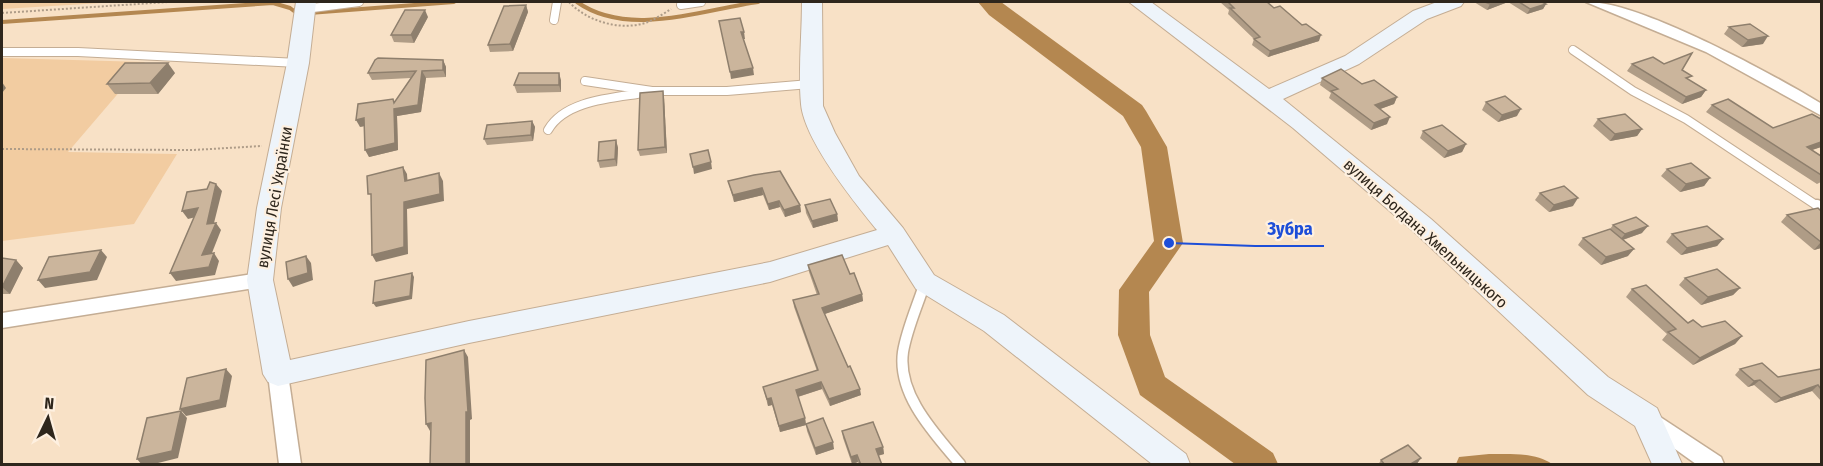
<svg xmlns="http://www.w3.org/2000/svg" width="1823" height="466" font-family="'Fira Sans Condensed',sans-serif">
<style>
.green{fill:#f2cca1}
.water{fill:#b48750}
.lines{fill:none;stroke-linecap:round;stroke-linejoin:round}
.stream{stroke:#b48750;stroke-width:4}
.river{fill:#b48750;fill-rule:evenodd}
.lane-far1-casing{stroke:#c4ad94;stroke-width:10}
.lane-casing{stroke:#c4ad94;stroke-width:13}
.street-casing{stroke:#c4ad94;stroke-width:3}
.secondary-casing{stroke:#c4ad94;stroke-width:2}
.path{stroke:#ae9c88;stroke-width:2;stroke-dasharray:2 2;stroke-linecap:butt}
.lane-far1{stroke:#fff;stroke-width:8}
.lane{stroke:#fff;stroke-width:10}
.street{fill:#fff;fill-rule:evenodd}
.secondary{fill:#eef4fa;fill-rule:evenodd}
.wall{fill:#af9c86}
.shaded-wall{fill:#8e7f6d}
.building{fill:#cbb59c;stroke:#8e7f6d;stroke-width:1.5}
.labels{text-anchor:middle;stroke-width:4.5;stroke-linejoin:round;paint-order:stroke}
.street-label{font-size:16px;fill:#2e261c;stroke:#fef0e0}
.leader{fill:none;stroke:#1d4ed8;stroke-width:2}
.callout-dot{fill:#1d4ed8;stroke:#fef0e0;stroke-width:2}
.callout-label{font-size:18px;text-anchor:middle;font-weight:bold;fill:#1d4ed8;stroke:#fef0e0;stroke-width:4.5;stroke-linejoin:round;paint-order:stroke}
</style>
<rect width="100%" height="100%" fill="#f8e1c6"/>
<g class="green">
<polygon points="2,2 119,2 2,9"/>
<polygon points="2,58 145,62 68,152 177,154 134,224 2,241"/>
</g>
<path class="water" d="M1489,454c20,0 47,-2 63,10h-96l3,-7z"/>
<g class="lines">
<g class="stream">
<path d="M577,2c51,36 124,8 181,0"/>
<polyline points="309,13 454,2"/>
<polyline points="2,22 273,3 290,8 298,14"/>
</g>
<polygon class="river" points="978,2 1001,2 1142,105 1146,111 1167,147 1183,243 1149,292 1150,335 1165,377 1273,453 1278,464 1235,464 1140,395 1118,335 1119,290 1154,241 1141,147 1123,116 989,15"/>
<defs>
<g id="lane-far1">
<polyline points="681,5 701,2"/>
<polyline points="305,9 359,2"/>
<polyline points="554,20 557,2"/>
<polyline points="1573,50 1633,91 1686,119 1819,207"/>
<polyline points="2,52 78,52 298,63"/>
<polyline points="585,81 652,91 727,91 810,84"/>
<path d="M548,130c17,-30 65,-32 96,-37"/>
</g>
<g id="lane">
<polyline points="1817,205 1822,209"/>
<path d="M925,282c-7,23 -18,46 -22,70 -6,43 32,82 57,112"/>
</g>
<g id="street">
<path d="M1586,2c52,-2 188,73 236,102v12l-116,-64z"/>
<polygon points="260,273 267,275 269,280 267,285 260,287 2,328 2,313"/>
<polygon points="278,366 285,368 288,374 301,464 279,464 268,374 271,368"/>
<polygon points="1648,409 1721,457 1724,464 1696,464 1640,424 1637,418 1640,412"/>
</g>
<g id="secondary">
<path d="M296,2h20l-7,61 -28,145 -8,72 17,80 179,-39 301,-59 107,-32c-23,-28 -73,-90 -76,-126 -3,-33 1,-69 1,-102h20l1,104 12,27 24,43 44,52 31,47 70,40 182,139 4,10h-38l-168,-133 -68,-42 -28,-44 -118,37 -301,61 -191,43 -10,-4 -5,-8 -16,-94 10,-72 30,-145z"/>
<polygon points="1129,2 1151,2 1269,89 1345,56 1413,11 1437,2 1464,2 1461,6 1427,19 1359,64 1283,99 1431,219 1608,377 1657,408 1682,464 1652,464 1635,426 1588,395 1413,231 1293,128"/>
</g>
</defs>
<use href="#lane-far1" class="lane-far1-casing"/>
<use href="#lane" class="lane-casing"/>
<use href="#street" class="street-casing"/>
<use href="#secondary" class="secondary-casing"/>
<g class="path">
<path d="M569,2c18,19 50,29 76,21 9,-3 18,-9 26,-14"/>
<polyline points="2,13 168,2"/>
<polyline points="2,149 193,150 262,146"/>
</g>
<use href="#lane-far1" class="lane-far1"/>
<use href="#lane" class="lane"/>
<use href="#street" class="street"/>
<use href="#secondary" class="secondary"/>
</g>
<g class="wall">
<polygon points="1220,2 1267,2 1274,8 1319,41 1268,57 1252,45 1254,39 1228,14 1229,10"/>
<polygon points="1474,2 1542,2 1546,4 1543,9 1527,14 1508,2 1487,10"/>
<polygon points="526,5 528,12 513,51 490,52 488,45"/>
<polygon points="428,17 414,43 394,42 391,35"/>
<polygon points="1729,27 1763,44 1742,47 1724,34"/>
<polygon points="443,60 446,67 446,77 426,78 421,112 397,116 398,150 369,157 365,126 360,127 395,102 411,78 372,80 368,73"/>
<polygon points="1632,64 1664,64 1682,70 1689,80 1706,90 1701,97 1682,104 1627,71"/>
<polygon points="175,73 158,94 115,94 107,84"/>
<polygon points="1322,78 1362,84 1397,97 1394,104 1380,109 1387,124 1371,130 1329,98 1331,93 1320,85"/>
<polygon points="561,80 561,92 517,93 514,85"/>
<polygon points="664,97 667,153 640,156 638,150"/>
<polygon points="1486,102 1517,116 1498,122 1482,110"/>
<polygon points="1712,105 1821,147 1812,150 1821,156 1821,182 1817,184 1706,112"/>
<polygon points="1598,119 1642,129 1637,136 1610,141 1593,126"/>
<polygon points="532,121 535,127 533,141 487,145 484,139"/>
<polygon points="1423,131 1466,144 1462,152 1444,158 1420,138"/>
<polygon points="616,140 618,148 617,166 600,168 598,161"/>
<polygon points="1667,169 1710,178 1704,186 1680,192 1661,176"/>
<polygon points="754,175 800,205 801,212 785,217 780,207 769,210 763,195 734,202 728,181"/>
<polygon points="1540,193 1573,206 1549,212 1535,200"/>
<polygon points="805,205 837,214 838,221 813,228 806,213"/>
<polygon points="1821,211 1821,248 1814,250 1781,222 1787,215"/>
<polygon points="1613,225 1642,233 1623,240 1628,256 1601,265 1578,245 1583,238 1610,229"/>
<polygon points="1672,234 1723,239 1717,246 1681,255 1666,242"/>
<polygon points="2,258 16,260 23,268 10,294 2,294"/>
<polygon points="808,265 850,274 862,294 863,301 824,314 861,395 830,406 822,389 798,397 805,418 806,425 780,432 772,405 768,406 763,387 817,371 794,307 793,300 817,295 809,272"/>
<polygon points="1685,278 1740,288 1733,295 1701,305 1679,285"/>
<polygon points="1632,289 1688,323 1702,327 1742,336 1735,344 1693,365 1662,340 1667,334 1626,297"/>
<polygon points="1740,369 1778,377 1821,369 1821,401 1812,391 1775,403 1754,385 1748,387 1735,375"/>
<polygon points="806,424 834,449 816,455 807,431"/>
<polygon points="842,431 883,447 884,454 878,456 882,465 859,465 858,462 852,464 843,438"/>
<polygon points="1421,458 1416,465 1378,465 1381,460"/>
</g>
<g class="shaded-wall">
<polygon points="1497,2 1508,2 1487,10 1490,4"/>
<polygon points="1546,4 1543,9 1527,14 1530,9"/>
<polygon points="526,5 528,12 513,51 510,44"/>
<polygon points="425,10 428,17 414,43 411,35"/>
<polygon points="741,32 744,32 745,39 742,39"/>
<polygon points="1321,35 1319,41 1268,57 1270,51"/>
<polygon points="1768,36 1763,44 1742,47 1748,40"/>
<polygon points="443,60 446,67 446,77 443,70"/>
<polygon points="168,63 175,73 158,94 150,83"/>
<polygon points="753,68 754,75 731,79 730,72"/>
<polygon points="422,71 426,78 421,112 397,116 398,150 369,157 365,150 394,103 393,99 397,106"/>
<polygon points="559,73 561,80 561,92 559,85"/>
<polygon points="2,82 6,88 2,93"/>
<polygon points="1706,90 1701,97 1682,104 1686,97"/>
<polygon points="663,91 664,97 667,153 665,147"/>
<polygon points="1397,97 1394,104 1372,112 1375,105"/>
<polygon points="1521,109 1517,116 1498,122 1502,115"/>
<polygon points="1390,117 1387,124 1371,130 1374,123"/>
<polygon points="364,118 368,125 360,127 356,120"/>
<polygon points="532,121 535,127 533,141 531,135"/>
<polygon points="1642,129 1637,136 1610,141 1615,134"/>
<polygon points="616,140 618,148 617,166 615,159"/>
<polygon points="1821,142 1821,147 1800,154 1807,147"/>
<polygon points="1466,144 1462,152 1444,158 1448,151"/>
<polygon points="711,162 712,169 694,174 693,167"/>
<polygon points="403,167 407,174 408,188 405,181"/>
<polygon points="439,173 443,181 444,201 407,209 408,254 376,262 372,255 404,202"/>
<polygon points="1710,178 1704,186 1680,192 1686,184"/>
<polygon points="216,184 222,191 212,231 207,224"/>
<polygon points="762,188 763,195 734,202 733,195"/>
<polygon points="1578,198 1573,206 1549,212 1554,205"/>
<polygon points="779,201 780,207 769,210 768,204"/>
<polygon points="800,205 801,212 785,217 784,210"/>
<polygon points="198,208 204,215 188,219 182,211"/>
<polygon points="837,214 838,221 813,228 812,221"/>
<polygon points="216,223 221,230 208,263 202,255"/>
<polygon points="1648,226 1642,233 1619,241 1625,234"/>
<polygon points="1723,239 1717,246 1681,255 1687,248"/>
<polygon points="1821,242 1821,248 1814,250"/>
<polygon points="1634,249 1628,256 1601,265 1606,257"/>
<polygon points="101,250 107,257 97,280 45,288 38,280"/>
<polygon points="214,253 219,261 215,275 176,281 170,273"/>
<polygon points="306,256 311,263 313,280 293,287 288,279"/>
<polygon points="16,260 23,268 10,294 2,287"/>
<polygon points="412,273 414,277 412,299 376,307 373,303"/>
<polygon points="1740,288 1733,295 1701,305 1708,297"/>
<polygon points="862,294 863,301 822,315 822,308"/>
<polygon points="1742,336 1735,344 1693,365 1700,358"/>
<polygon points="464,350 468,357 472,419 470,420 470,465 466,465"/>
<polygon points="226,369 232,376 226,407 186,416 180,409"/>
<polygon points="1760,380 1754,385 1748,387 1754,381"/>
<polygon points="821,382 822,389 797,397 796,390"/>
<polygon points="1818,385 1812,391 1775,403 1781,398"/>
<polygon points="860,389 861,395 830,406 829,399"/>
<polygon points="771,398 772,405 768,406 767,399"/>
<polygon points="181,411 187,418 178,458 150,465 142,465 137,459"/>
<polygon points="805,418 806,425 780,432 779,426"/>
<polygon points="431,423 430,431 426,424"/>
<polygon points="833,442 834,449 816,455 815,448"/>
<polygon points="883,447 884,454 876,456 876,449"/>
<polygon points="857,455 858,462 852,464 851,457"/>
<polygon points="1421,458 1416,465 1409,465"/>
</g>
<g class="building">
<polygon points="1228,2 1267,2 1274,8 1280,6 1302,25 1306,24 1321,35 1270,51 1254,39 1260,37 1230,8 1234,8"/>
<polygon points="1485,2 1497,2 1490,4"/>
<polygon points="1519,2 1542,2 1546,4 1530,9"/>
<polygon points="526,5 510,44 488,45 504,6"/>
<polygon points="405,10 425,10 411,35 391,35"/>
<polygon points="740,18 744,32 741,32 753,68 730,72 719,21"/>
<polygon points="1750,24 1768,36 1748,40 1729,27"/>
<polygon points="1692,53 1682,70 1692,76 1686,78 1706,90 1686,97 1632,64 1653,57 1664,64"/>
<polygon points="378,58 443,60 443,70 422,71 418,105 394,109 395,143 365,150 364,118 356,120 358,104 393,99 394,103 416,71 368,73 375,60"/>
<polygon points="125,63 168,63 150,83 107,84"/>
<polygon points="1341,69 1362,84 1374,80 1397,97 1375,105 1390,117 1374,123 1331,91 1338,89 1322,78"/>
<polygon points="519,73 559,73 559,85 514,85"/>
<polygon points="663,91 665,147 638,150 640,93"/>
<polygon points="1505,96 1521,109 1502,115 1486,102"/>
<polygon points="1728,99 1773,128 1812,114 1821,119 1821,142 1807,147 1821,156 1821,175 1712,105"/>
<polygon points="1625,114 1642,129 1615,134 1598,119"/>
<polygon points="532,121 531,135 484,139 487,125"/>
<polygon points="1442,125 1466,144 1448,151 1423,131"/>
<polygon points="616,140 615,159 598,161 599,142"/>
<polygon points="708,150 711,162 693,167 690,154"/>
<polygon points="1691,163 1710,178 1686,184 1667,169"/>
<polygon points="403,167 405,181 439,173 440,194 404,202 404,247 372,255 371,194 368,194 367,176"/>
<polygon points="780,171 800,205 784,210 779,201 768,204 762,188 733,195 728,181 754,175"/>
<polygon points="210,182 216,184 207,224 216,223 202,255 214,253 209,267 170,273 198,208 182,211 187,192 207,189"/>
<polygon points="1564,186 1578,198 1554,205 1540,193"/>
<polygon points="830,199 837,214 812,221 805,205"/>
<polygon points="1818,208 1821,211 1821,242 1787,215"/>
<polygon points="1636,217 1648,226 1625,234 1613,225"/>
<polygon points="1707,226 1723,239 1687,248 1672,234"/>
<polygon points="1610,229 1634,249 1606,257 1583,238"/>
<polygon points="101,250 90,272 38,280 49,257"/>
<polygon points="842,255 850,274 854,273 862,294 822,308 848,367 850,366 860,389 829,399 821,382 796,390 805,418 779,426 771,398 767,399 763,387 818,370 793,300 819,294 808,265"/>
<polygon points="306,256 308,273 288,279 286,262"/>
<polygon points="2,258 16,260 2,287"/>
<polygon points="1717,269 1740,288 1708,297 1685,278"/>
<polygon points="412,273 410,296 373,303 375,281"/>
<polygon points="1646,285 1688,323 1693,320 1702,327 1725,321 1742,336 1700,358 1668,332 1676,329 1632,289"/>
<polygon points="464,350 468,412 466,412 466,465 430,465 431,423 426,424 425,398 426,360"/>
<polygon points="1762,363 1778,377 1821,369 1821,389 1818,385 1781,398 1760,380 1754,381 1740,369"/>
<polygon points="226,369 220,400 180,409 187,378"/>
<polygon points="181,411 172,451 137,459 147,418"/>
<polygon points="823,418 833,442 815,448 806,424"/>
<polygon points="873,422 883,447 876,449 882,465 861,465 857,455 851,457 842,431"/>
<polygon points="1408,445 1421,458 1409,465 1385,465 1381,460"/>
</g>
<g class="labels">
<g class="street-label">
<text transform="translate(274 197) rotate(-80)" y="6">вулиця Лесі Українки</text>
<text transform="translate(1426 233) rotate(42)" y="6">вулиця Богдана Хмельницького</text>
</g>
</g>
<path class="leader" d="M1169 243L1255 246H1324"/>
<circle class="callout-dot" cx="1169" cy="243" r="6"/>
<g class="callout-label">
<text x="1290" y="235">Зубра</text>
</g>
<rect width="1823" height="466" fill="none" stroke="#2e261c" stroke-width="6"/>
<g transform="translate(48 418) rotate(5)" stroke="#fef0e0" stroke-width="4.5" paint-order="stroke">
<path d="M0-4.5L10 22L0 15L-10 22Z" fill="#2e261c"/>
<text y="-9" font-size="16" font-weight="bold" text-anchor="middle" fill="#2e261c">N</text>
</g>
</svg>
